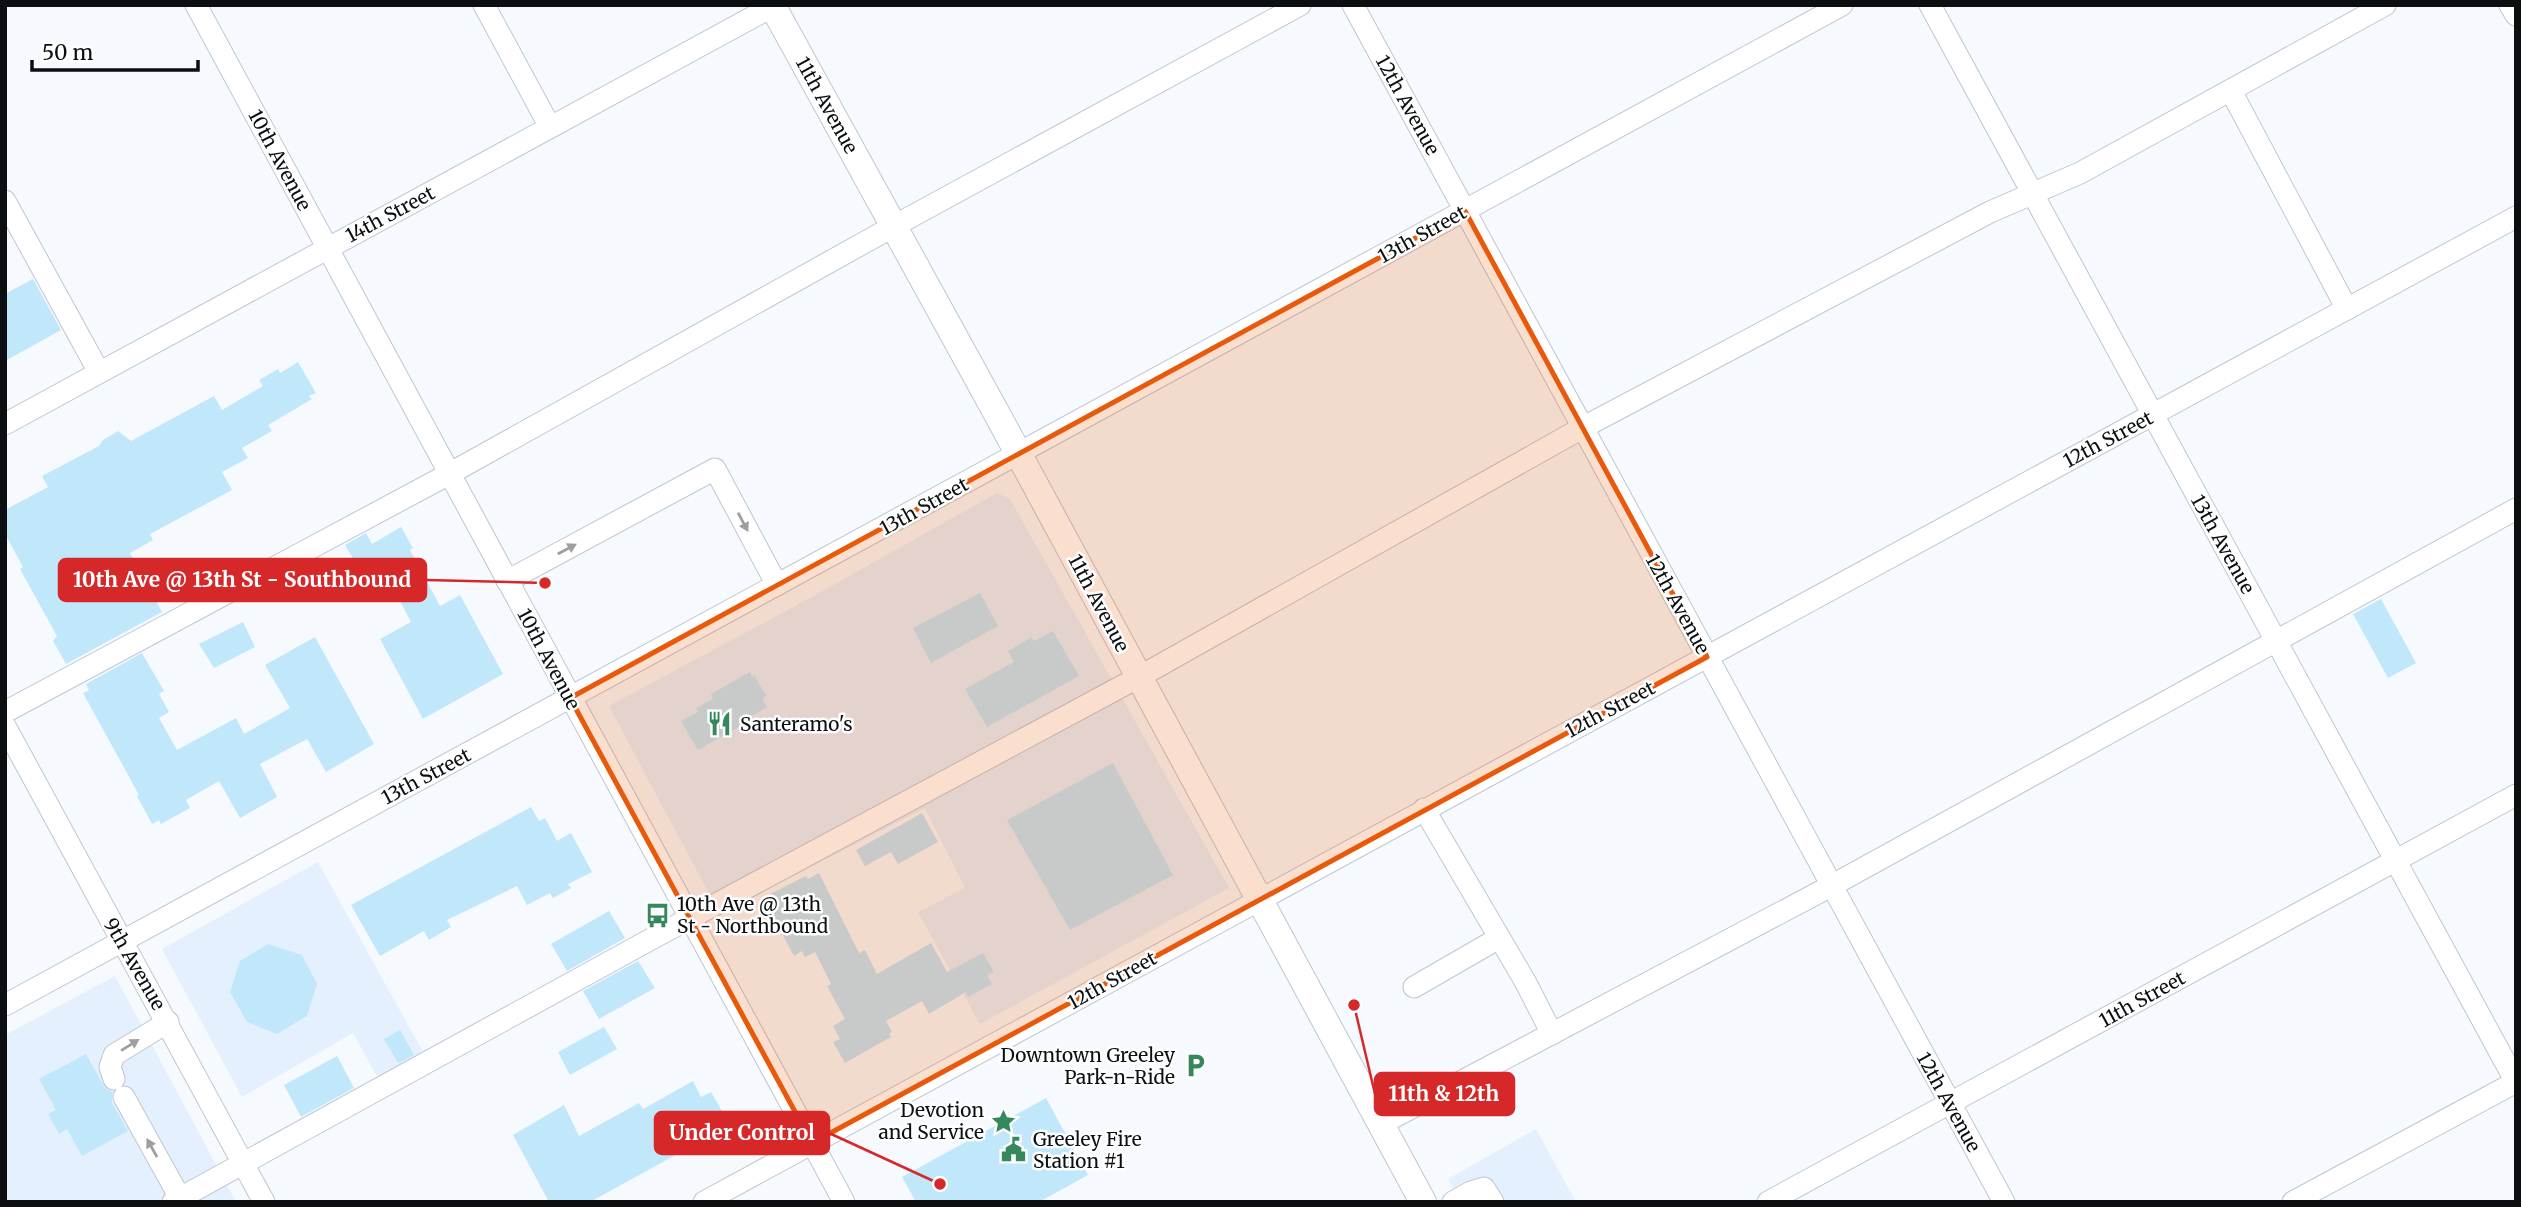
<svg xmlns="http://www.w3.org/2000/svg" width="2521" height="1207" font-family="Merriweather,serif">
<style>
.built{fill:#e4f0fd}
.building{fill:#c1e7fb}
.lines{fill:none;stroke-linecap:round;stroke-linejoin:round}
.minor-casing{stroke:#bec7d1;stroke-width:23}
.major-casing{stroke:#bec7d1;stroke-width:28}
.minor{stroke:#fff;stroke-width:21}
.major{stroke:#fff;stroke-width:26}
.oneway{fill:#9d9fa0}
.marked{fill:#e8590c;fill-opacity:0.2;stroke:#e8590c;stroke-width:5;stroke-linejoin:round}
.labels{text-anchor:middle;stroke-width:5;stroke-linejoin:round;paint-order:stroke}
.street-label{font-size:19px;fill:#0b0f12;stroke:#fff}
.poi-label{font-size:19px;fill:#0b0f12;stroke:#fff;text-anchor:start}
.leader{fill:none;stroke:#d62828;stroke-width:2.5}
.callout-dot{fill:#d62828;stroke:#fff;stroke-width:2.5}
.callout{fill:#d62828;stroke:#d62828;stroke-width:2.5}
.callout-label{font-size:21px;text-anchor:middle;font-weight:bold;fill:#fff}
</style>
<rect width="100%" height="100%" fill="#f6fafe"/>
<g class="built">
<polygon points="997,493 1010,499 1229,888 980,1024 918,912 965,888 925,808 720,914 609,706 812,597"/>
<polygon points="318,862 424,1054 379,1080 353,1033 242,1097 162,949"/>
<polygon points="115,976 236,1202 5,1202 5,1035"/>
<polygon points="1536,1129 1576,1202 1460,1202 1448,1179"/>
</g>
<g class="building">
<polygon points="33,279 61,330 5,361 5,294"/>
<polygon points="298,362 316,393 309,396 312,399 268,425 272,431 242,448 248,458 222,472 232,490 150,534 153,540 130,553 162,612 66,664 53,641 57,636 20,569 23,567 5,534 5,510 48,487 42,476 99,446 103,440 118,431 131,441 214,396 222,410 263,386 259,380 278,369 280,373"/>
<polygon points="401,527 413,548 410,550 440,606 460,595 503,674 423,719 380,639 411,622 386,575 369,585 345,545 366,533 372,544"/>
<polygon points="980,593 998,626 931,663 913,628"/>
<polygon points="2381,599 2416,663 2388,678 2353,614"/>
<polygon points="243,622 255,647 214,668 199,644"/>
<polygon points="1053,631 1079,676 987,727 965,689 1014,662 1008,651 1032,637 1034,641"/>
<polygon points="315,637 374,744 326,772 307,739 260,764 277,797 240,818 219,781 186,800 190,808 161,824 159,820 152,824 137,796 139,795 83,693 89,690 86,684 142,653 164,691 159,694 169,712 159,718 177,750 236,718 244,734 290,708 265,665"/>
<polygon points="750,672 752,677 754,675 766,696 762,699 767,707 743,721 744,724 698,750 681,721 698,712 696,708 713,699 711,694"/>
<polygon points="1113,763 1173,875 1070,930 1007,820"/>
<polygon points="531,807 539,821 545,818 557,841 571,833 592,872 568,884 571,888 553,898 550,893 527,905 517,886 447,920 451,927 429,940 424,931 380,956 351,905"/>
<polygon points="922,813 938,842 898,864 891,852 865,866 856,850"/>
<polygon points="819,873 859,953 865,950 877,974 931,943 947,972 983,953 994,972 987,975 992,984 968,997 966,992 929,1014 922,1001 886,1021 892,1032 889,1034 891,1037 845,1063 833,1042 840,1039 833,1026 845,1019 827,986 831,984 815,952 805,957 802,951 794,956 765,902 772,898 770,894 806,876 808,879"/>
<polygon points="609,911 625,938 567,971 551,944"/>
<polygon points="268,944 302,955 317,984 307,1016 277,1034 247,1022 230,992 240,961"/>
<polygon points="638,961 655,988 599,1019 583,991"/>
<polygon points="604,1027 617,1049 570,1075 558,1052"/>
<polygon points="400,1030 414,1055 398,1063 384,1039"/>
<polygon points="86,1054 105,1088 112,1092 112,1103 128,1131 82,1156 67,1129 59,1134 48,1114 56,1110 39,1079"/>
<polygon points="337,1056 354,1088 301,1117 284,1085"/>
<polygon points="693,1081 701,1097 711,1092 730,1125 590,1202 549,1202 513,1135 564,1105 579,1136 639,1103 643,1109"/>
<polygon points="1046,1098 1088,1175 1039,1202 916,1202 902,1177"/>
</g>
<g class="lines">
<defs>
<g id="minor">
<polyline points="196,5 844,1202"/>
<polyline points="484,5 550,127"/>
<polyline points="1353,5 2004,1202"/>
<polyline points="1930,5 2516,1082"/>
<polyline points="2510,5 2516,15"/>
<polyline points="2231,91 2347,309"/>
<polyline points="5,201 99,372"/>
<polyline points="5,424 775,5"/>
<polyline points="507,581 715,469 777,585"/>
<polyline points="5,712 449,474 894,226 1300,5"/>
<polyline points="5,726 264,1202"/>
<polyline points="1424,809 1526,983 1552,1034"/>
<polyline points="1414,987 1499,938"/>
<polyline points="5,1005 1842,5"/>
<polyline points="114,1079 110,1067 114,1055 168,1022"/>
<polyline points="124,1097 180,1198"/>
<polyline points="1381,1124 1831,886 2516,509"/>
<polyline points="173,1202 653,938 1139,677 1582,428 1990,212 2080,173 2385,5"/>
<polyline points="704,1202 2516,217"/>
<polyline points="1453,1202 1471,1192 1484,1188 1493,1202"/>
<polyline points="1768,1202 2516,795"/>
<polyline points="2293,1202 2516,1082"/>
</g>
<polyline id="major" points="772,5 997,414 1423,1202"/>
</defs>
<use href="#minor" class="minor-casing"/>
<use href="#major" class="major-casing"/>
<use href="#minor" class="minor"/>
<use href="#major" class="major"/>
</g>
<defs><path id="oneway-solid" d="M-6-.8H1V-3.2L6.5 0L1 3.2V.8H-6Z" transform="scale(1.75)"/></defs>
<g class="oneway">
<use href="#oneway-solid" transform="translate(743 522) rotate(62)"/>
<use href="#oneway-solid" transform="translate(567 549) rotate(-28)"/>
<use href="#oneway-solid" transform="translate(130 1045) rotate(-32)"/>
<use href="#oneway-solid" transform="translate(152 1148) rotate(-119)"/>
</g>
<path class="marked" d="M1465,211l242,446 -895,486 -242,-445z"/>
<defs>
<symbol id="restaurant-bare" viewBox="-9 -9 18 18"><path d="M-5-6h1v4h1v-4h1v4h1v-4h1v5L-1.5 .5V6h-2V.5L-5-1ZM5-6V6H3V1.5H1.5Q1.5-4 5-6Z" fill="#34885b" stroke="#fff" stroke-width="2.5" paint-order="stroke"/></symbol>
<symbol id="bus-bare" viewBox="-9 -9 18 18"><path d="M-5-6H5V4H4V6H2V4H-2V6H-4V4H-5ZM-3.5-4V0h7V-4ZM-3.5 1.2v1.5H-2V1.2ZM2 1.2v1.5H3.5V1.2Z" fill="#34885b" stroke="#fff" stroke-width="2.5" paint-order="stroke"/></symbol>
<symbol id="parking-bare" viewBox="-9 -9 18 18"><path d="M-3.5-5.5H1a3.5 3.5 0 0 1 0 7H-1V5.5H-3.5ZM-1-3.4V-.6H.8a1.4 1.4 0 0 0 0-2.8Z" fill="#34885b" stroke="#fff" stroke-width="2.5" paint-order="stroke"/></symbol>
<symbol id="sight-bare" viewBox="-9 -9 18 18"><path d="M0-6L1.8-2.2L6-1.7L2.9 1.2L3.7 5.4L0 3.3L-3.7 5.4L-2.9 1.2L-6-1.7L-1.8-2.2Z" fill="#34885b" stroke="#fff" stroke-width="2.5" paint-order="stroke"/></symbol>
<symbol id="civic-bare" viewBox="-9 -9 18 18"><path d="M-.6-6.5H3V-4.5H.6V-3L4-1V1h2V6H-6V1h2V-1L-.6-3ZM-1.2 2.5V6h2.4V2.5Z" fill="#34885b" stroke="#fff" stroke-width="2.5" paint-order="stroke"/></symbol>
</defs>
<g fill-rule="evenodd">
<use href="#restaurant-bare" x="702" y="706" width="35" height="35"/>
<use href="#bus-bare" x="640" y="898" width="35" height="35"/>
<use href="#parking-bare" x="1178" y="1048" width="35" height="35"/>
<use href="#sight-bare" x="986" y="1104" width="35" height="35"/>
<use href="#civic-bare" x="996" y="1132" width="35" height="35"/>
</g>
<g class="labels">
<g class="street-label">
<text transform="translate(827 105) rotate(61)" y="7">11th Avenue</text>
<text transform="translate(1408 105) rotate(61)" y="7">12th Avenue</text>
<text transform="translate(280 160) rotate(62)" y="7">10th Avenue</text>
<text transform="translate(390 214) rotate(-28)" y="7">14th Street</text>
<text transform="translate(1422 234) rotate(-29)" y="7">13th Street</text>
<text transform="translate(2108 439) rotate(-28)" y="7">12th Street</text>
<text transform="translate(924 506) rotate(-29)" y="7">13th Street</text>
<text transform="translate(2223 544) rotate(61)" y="7">13th Avenue</text>
<text transform="translate(1099 603) rotate(62)" y="7">11th Avenue</text>
<text transform="translate(1678 604) rotate(61)" y="7">12th Avenue</text>
<text transform="translate(549 659) rotate(62)" y="7">10th Avenue</text>
<text transform="translate(1610 709) rotate(-28)" y="7">12th Street</text>
<text transform="translate(426 776) rotate(-28)" y="7">13th Street</text>
<text transform="translate(135 964) rotate(60)" y="7">9th Avenue</text>
<text transform="translate(1112 980) rotate(-29)" y="7">12th Street</text>
<text transform="translate(2142 999) rotate(-29)" y="7">11th Street</text>
<text transform="translate(1949 1102) rotate(61)" y="7">12th Avenue</text>
</g>
<g class="poi-label">
<text x="740" y="731">Santeramo's</text>
<text x="677" y="911">10th Ave @ 13th<tspan x="677" dy="22">St - Northbound</tspan></text>
<text x="1175" y="1062" text-anchor="end">Downtown Greeley<tspan x="1175" dy="22">Park-n-Ride</tspan></text>
<text x="984" y="1117" text-anchor="end">Devotion<tspan x="984" dy="22">and Service</tspan></text>
<text x="1033" y="1146">Greeley Fire<tspan x="1033" dy="22">Station #1</tspan></text>
</g>
</g>
<path class="leader" d="M545 583L426 580M1354 1005L1375 1094M940 1184L829 1133"/>
<g class="callout-dot">
<circle cx="545" cy="583" r="7"/>
<circle cx="1354" cy="1005" r="7"/>
<circle cx="940" cy="1184" r="7"/>
</g>
<g class="callout">
<rect x="59" y="559" width="367" height="42" rx="7"/>
<rect x="1375" y="1073" width="139" height="42" rx="7"/>
<rect x="655" y="1112" width="174" height="42" rx="7"/>
</g>
<g class="callout-label">
<text x="242" y="587">10th Ave @ 13th St - Southbound</text>
<text x="1444" y="1101">11th &amp; 12th</text>
<text x="742" y="1140">Under Control</text>
</g>
<rect width="2521" height="1207" fill="none" stroke="#0b0f12" stroke-width="14"/>
<path d="M32 60v10h166v-10" fill="none" stroke="#0b0f12" stroke-width="3.5"/>
<text x="42" y="60" font-size="21" fill="#0b0f12" stroke="#ffffff" stroke-width="5" paint-order="stroke">50 m</text>
</svg>
